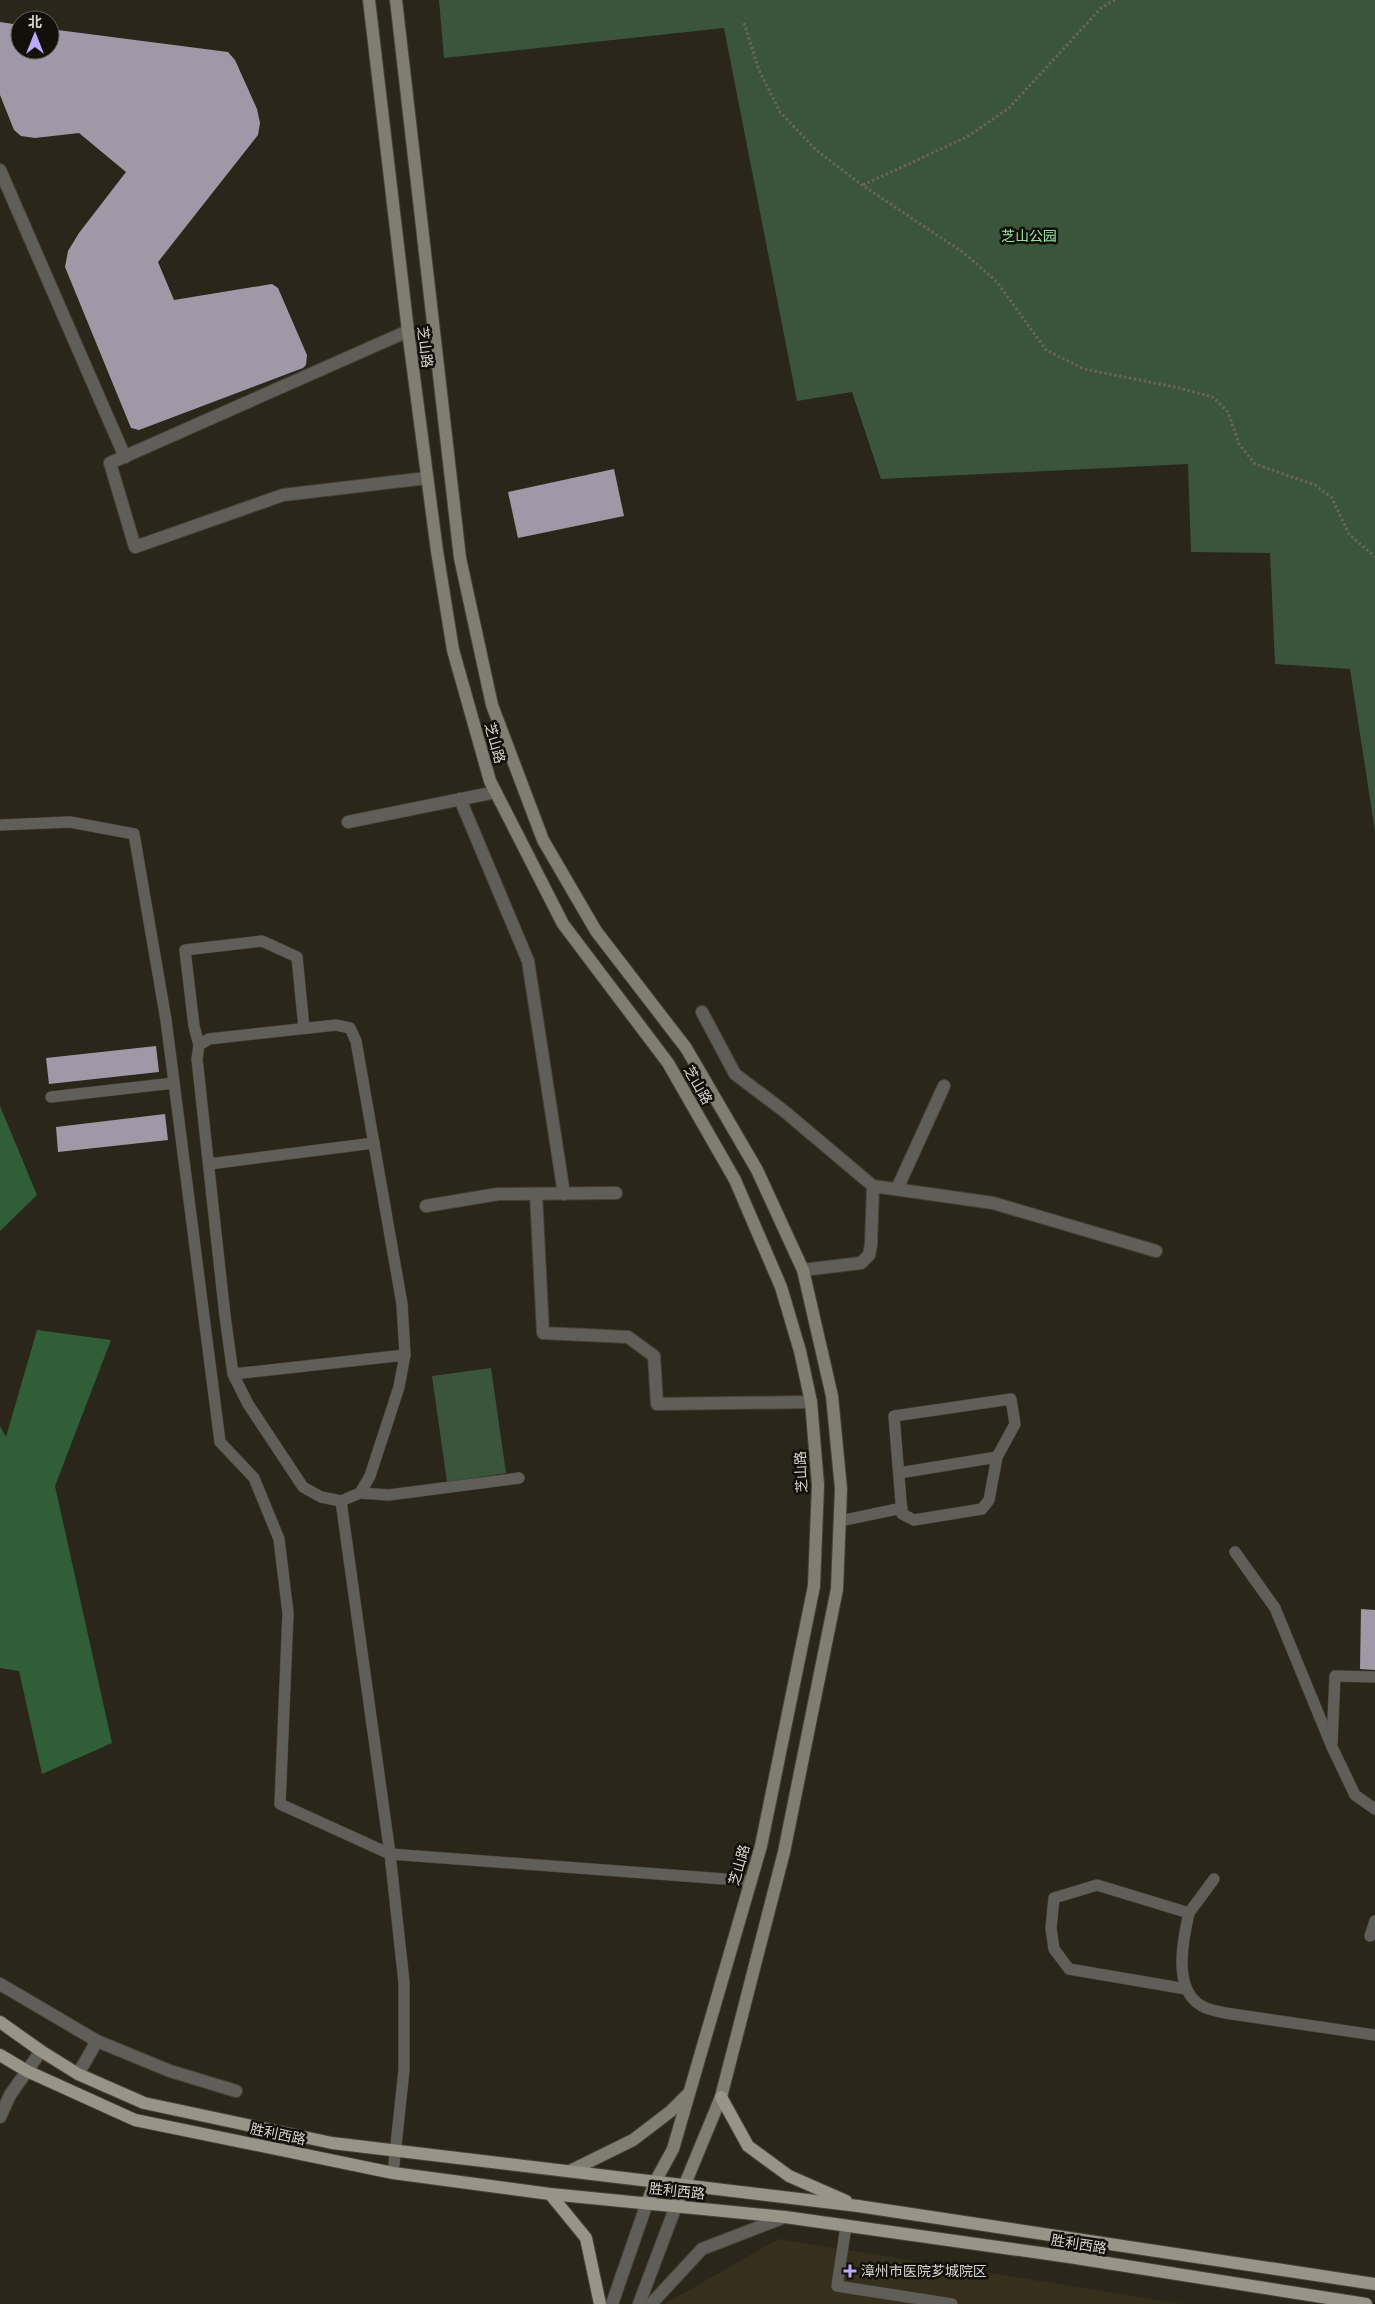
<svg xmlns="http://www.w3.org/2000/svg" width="1375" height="2304" font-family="Raleway,'Noto Sans SC',sans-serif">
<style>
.built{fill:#362f1e}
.green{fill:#3a553c}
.forest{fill:#305e36}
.building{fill:#a098a6}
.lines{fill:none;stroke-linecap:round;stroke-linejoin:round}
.service-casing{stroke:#474237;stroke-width:12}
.minor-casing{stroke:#474237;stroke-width:14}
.tertiary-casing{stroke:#474237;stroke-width:14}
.secondary-casing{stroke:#474237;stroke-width:14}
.primary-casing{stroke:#474237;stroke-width:14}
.path{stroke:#686459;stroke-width:3;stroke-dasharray:2.5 2.5;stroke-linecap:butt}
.service{stroke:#605e58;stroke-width:11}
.minor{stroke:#605e58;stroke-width:12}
.tertiary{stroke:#605e58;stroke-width:12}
.secondary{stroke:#807d73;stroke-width:12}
.primary{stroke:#989488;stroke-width:12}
.poi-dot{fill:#b9abf7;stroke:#11100a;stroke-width:2}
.labels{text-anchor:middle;stroke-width:5;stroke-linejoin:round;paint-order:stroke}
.park-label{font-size:14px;fill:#9be1a2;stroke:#11100a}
.street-label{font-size:14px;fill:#d8d6ce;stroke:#11100a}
.poi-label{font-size:14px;fill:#d8d6ce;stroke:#11100a;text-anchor:start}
</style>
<rect width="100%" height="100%" fill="#2b261a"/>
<polygon class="built" points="778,2239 1183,2304 665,2304"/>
<g class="green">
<polygon points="439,0 1375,0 1375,831 1350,669 1275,664 1270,553 1191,552 1188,464 881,479 852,392 797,401 724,28 444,58"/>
<polygon points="491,1368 506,1473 447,1482 432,1376"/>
</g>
<g class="forest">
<polygon points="0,1106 37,1195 0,1231"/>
<polygon points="37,1330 111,1340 55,1486 112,1743 42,1774 19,1671 0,1668 0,1426 6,1437"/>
</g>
<g class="building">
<polygon points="0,22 20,25 20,50 50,50 50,29 228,52 235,60 257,109 260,123 258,135 158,262 174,300 272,284 278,288 307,355 306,365 303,368 139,430 131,428 65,267 68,251 79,233 126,172 79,133 35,138 21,136 14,130 0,95"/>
<polygon points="614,469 624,516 518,538 508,492"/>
<polygon points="156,1046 159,1072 49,1084 46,1058"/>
<polygon points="165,1114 168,1140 58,1152 56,1127"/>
<polygon points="1361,1609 1375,1610 1375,1670 1360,1669"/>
</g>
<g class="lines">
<defs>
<g id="service">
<polyline points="0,825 70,822 134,834 166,1020 220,1442 254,1478 279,1539 288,1613 280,1804 390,1854 751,1881"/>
<polygon points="336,1025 350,1028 356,1041 402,1304 405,1355 399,1387 370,1476 360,1493 341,1501 321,1497 303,1487 248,1404 233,1374 225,1316 197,1059 199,1045 209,1039"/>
<polyline points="199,1045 194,1026 185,950 262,941 297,957 304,1028"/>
<polyline points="51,1097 174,1083"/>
<polyline points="209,1164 374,1143"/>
<polyline points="233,1374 405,1355"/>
<polygon points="1011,1399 1015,1424 997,1457 989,1500 982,1509 914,1520 902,1514 894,1416"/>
<polyline points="899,1473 997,1457"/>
<polyline points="360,1493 389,1495 519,1478"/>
<polyline points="341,1501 390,1854 404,1982 404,2070 393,2173"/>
<polyline points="840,1521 902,1508"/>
<polyline points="1235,1552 1275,1608 1332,1747 1355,1795 1375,1809"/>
<polyline points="1332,1743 1335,1676 1375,1677"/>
<polyline points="1189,1913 1214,1879"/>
<polyline points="1370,1936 1375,1921"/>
<path d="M1186,1989l-117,-20 -15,-20 -3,-21 3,-30 43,-13 92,28c-6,26 -17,77 13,93 6,4 16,5 23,7l150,22"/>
<polyline points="846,2226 837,2286 952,2304"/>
</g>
<g id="minor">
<polyline points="0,170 125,457"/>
<polyline points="408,331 110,463 135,547 283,495 427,478"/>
<polyline points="460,799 528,961 564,1194"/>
<polyline points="348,822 496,792"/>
<polyline points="702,1012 735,1074 784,1111 873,1186 993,1203 1156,1251"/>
<polyline points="897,1189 944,1086"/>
<polyline points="536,1194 543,1333 628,1337 654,1356 657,1404 811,1402"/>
<polyline points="426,1206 498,1194 616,1193"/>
<polyline points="803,1270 861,1263 869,1255 871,1245 873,1186"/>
<polyline points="0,1984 97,2041 170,2071 236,2091"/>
<polyline points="78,2074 97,2041"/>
<polyline points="0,2117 10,2095 41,2051"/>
</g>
<g id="tertiary">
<polyline points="612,2304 647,2203"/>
<polyline points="639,2304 676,2206"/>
<polyline points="651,2304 702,2249 785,2217"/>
</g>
<g id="secondary">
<polyline points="369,0 408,331 437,551 453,650 490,781 563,924 668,1063 735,1180 781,1287 800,1351 811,1402 818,1485 814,1586 761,1846 673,2149 655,2182 647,2203"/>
<polyline points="396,0 460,558 492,705 543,840 596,931 686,1048 757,1170 803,1270 832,1396 841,1489 837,1589 784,1852 721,2097 676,2206"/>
<polyline points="570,2171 633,2140 671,2111 687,2095"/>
</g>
<g id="primary">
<polyline points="0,2022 41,2051 78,2074 144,2103 332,2143 858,2206 1375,2284"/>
<polyline points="0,2055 27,2071 135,2120 393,2173 550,2194 785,2217 1069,2257 1366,2304"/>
<polyline points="721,2097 748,2146 789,2176 846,2201"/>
<polyline points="550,2194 586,2238 600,2304"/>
</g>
</defs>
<use href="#service" class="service-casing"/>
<use href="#minor" class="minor-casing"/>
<use href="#tertiary" class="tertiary-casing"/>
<use href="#secondary" class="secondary-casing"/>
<use href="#primary" class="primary-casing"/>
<g class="path">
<polyline points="744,23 759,70 780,112 816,150 862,185 964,253 997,282 1046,350 1084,369 1175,387 1213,397 1228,412 1239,444 1255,464 1315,485 1332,498 1349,534 1375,557"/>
<polyline points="863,185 967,137 1009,108 1102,7 1115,0"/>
</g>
<use href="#service" class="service"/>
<use href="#minor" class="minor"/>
<use href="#tertiary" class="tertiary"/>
<use href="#secondary" class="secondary"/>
<use href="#primary" class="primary"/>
</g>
<path class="poi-dot" d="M847.5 2263.5h5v5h5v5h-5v5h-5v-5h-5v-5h5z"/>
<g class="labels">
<g class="park-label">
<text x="1029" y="241">芝山公园</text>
</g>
<g class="street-label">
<text transform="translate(425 347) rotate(83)" y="5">芝山路</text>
<text transform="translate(495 743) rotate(74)" y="5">芝山路</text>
<text transform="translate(698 1085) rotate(60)" y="5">芝山路</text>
<text transform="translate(801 1472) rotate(-93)" y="5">芝山路</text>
<text transform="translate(739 1865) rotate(-74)" y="5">芝山路</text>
<text transform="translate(278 2134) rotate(12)" y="5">胜利西路</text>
<text transform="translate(677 2191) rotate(6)" y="5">胜利西路</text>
<text transform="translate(1079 2244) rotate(9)" y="5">胜利西路</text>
</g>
<g class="poi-label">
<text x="861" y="2276">漳州市医院芗城院区</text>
</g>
</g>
<g transform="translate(35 35)"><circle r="24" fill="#11100a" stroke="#615f58"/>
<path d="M0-4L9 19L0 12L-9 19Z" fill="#b9abf7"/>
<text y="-8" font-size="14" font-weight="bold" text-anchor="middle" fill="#d8d6ce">北</text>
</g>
</svg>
